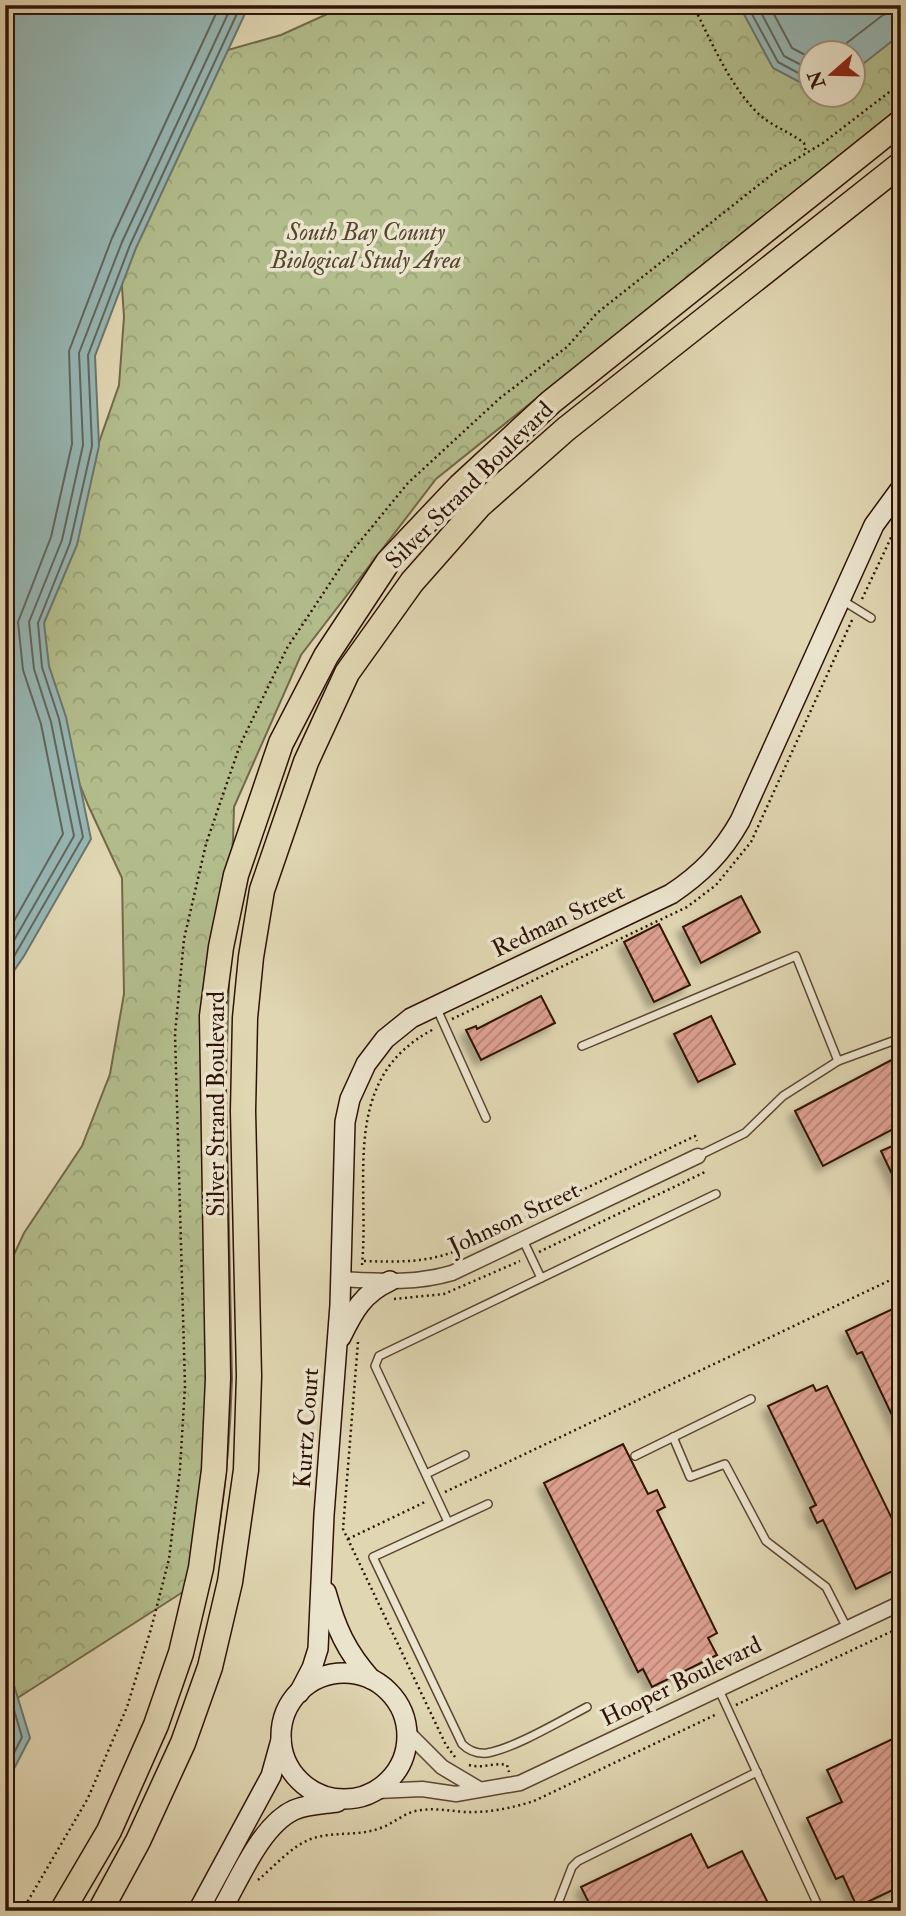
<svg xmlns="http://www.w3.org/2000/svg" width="906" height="1916" font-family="'IM FELL Double Pica',serif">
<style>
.forest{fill:url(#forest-crowns);stroke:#726849;stroke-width:2;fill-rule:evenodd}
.water{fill:#96b7b4;stroke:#6d756e;stroke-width:2}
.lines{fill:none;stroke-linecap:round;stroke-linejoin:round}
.shore{stroke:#63655d;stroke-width:2}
.building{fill:url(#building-hatch);stroke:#301306;stroke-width:2;filter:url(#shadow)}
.lane-casing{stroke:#5c4431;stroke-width:10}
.street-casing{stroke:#5c4431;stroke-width:17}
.secondary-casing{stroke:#301306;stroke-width:22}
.highway-casing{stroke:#301306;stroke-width:27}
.path{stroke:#301306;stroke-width:2.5;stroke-dasharray:2 3.5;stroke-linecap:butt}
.lane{stroke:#ebe4cd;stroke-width:7}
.street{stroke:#ebe4cd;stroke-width:14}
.secondary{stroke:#ebe4cd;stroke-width:19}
.highway{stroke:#e0d6b2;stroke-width:24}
.labels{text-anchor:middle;stroke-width:7;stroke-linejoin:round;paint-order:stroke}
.park-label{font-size:24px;font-style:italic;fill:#57462e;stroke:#ebe4cd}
.street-label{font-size:24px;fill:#301306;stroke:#ebe4cd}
</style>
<defs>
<pattern id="forest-crowns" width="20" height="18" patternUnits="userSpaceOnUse" patternTransform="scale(1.75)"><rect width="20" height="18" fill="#b3bd8c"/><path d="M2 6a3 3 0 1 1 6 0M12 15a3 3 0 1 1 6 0" fill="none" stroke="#9aa277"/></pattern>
<pattern id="building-hatch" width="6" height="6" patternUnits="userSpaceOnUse" patternTransform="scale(1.75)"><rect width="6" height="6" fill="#dda090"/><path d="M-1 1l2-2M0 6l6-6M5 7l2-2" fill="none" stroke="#b48174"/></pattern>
<filter id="shadow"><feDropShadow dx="-6" dy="6" stdDeviation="3.5" flood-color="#0004"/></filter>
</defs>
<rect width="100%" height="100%" fill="#e0d6b2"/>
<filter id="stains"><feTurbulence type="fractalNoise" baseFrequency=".00286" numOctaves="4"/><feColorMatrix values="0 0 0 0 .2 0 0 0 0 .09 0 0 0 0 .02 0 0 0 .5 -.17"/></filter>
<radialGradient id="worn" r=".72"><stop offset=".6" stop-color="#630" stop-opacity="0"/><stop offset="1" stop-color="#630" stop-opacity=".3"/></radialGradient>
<path class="forest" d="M347,5h554v101l-465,373 -135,176 -67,152 -8,275 6,297c-2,65 -8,131 -21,195l-206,132v-432l19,-41 58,-87 28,-72 14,-80 -2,-116 -34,-73 -40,-99 -14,-78 85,-243 5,-68 -4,-60 83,-200 78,-22zM811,52h42v42h-42z"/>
<g class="water">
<polygon points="5,5 249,5 136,248 95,356 99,446 77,545 44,623 49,666 66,717 91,839 24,956 5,984"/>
<polygon points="739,5 901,5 901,34 854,71 853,52 811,52 811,88 773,68"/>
<polygon points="13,1682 30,1738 5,1786 5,1684"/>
</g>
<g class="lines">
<g class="shore">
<polyline points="747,5 778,62 811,80"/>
<polyline points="757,5 784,56 811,70"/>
<polyline points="769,5 792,48 811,58"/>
<polyline points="835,52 883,15 901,10"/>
<polyline points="5,937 63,834 41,724 23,670 18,622 51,537 72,444 69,351 112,238 220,5"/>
<polyline points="5,956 74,836 51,722 34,669 29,622 62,540 83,445 79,353 122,242 232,5"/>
<polyline points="5,972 83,837 59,719 42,667 38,623 70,543 92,446 88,355 130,245 241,5"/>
<polyline points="5,1691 9,1693 22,1737 5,1771"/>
</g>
</g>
<g class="building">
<polygon points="741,896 760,932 701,963 683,927"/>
<polygon points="659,924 690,985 654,1002 624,942"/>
<polygon points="541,996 555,1023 481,1060 466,1030 476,1026 477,1029"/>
<polygon points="711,1016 735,1064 698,1082 674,1034"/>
<polygon points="901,1055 901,1125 823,1166 795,1111"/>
<polygon points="901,1142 901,1193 881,1151"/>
<polygon points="901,1305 901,1434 862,1352 857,1354 846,1331"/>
<polygon points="813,1385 816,1391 827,1386 901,1537 901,1567 856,1589 823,1520 817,1523 810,1508 816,1505 768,1406"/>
<polygon points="623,1444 648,1494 657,1490 665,1507 657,1511 717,1633 708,1638 717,1655 652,1687 643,1669 638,1672 544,1483"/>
<polygon points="901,1735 901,1886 857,1907 843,1876 836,1879 807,1818 842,1802 827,1770"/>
<polygon points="691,1834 708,1868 742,1851 771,1909 593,1911 581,1887"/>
</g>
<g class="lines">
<defs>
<g id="lane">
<polyline points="842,600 871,618"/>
<polyline points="437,1009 486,1118"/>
<polyline points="582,1046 796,956 838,1061"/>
<polyline points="698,1156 745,1133 783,1096 838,1061 901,1038"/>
<polyline points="523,1240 541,1278"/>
<polyline points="673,1437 690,1477 725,1464 766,1541 826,1587 847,1628"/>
<polyline points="635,1456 751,1399"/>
<polyline points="426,1474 465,1455"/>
<path d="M488,1504l-115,53 89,187c7,7 15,10 25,9 26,-4 75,-33 100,-46"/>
<polyline points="448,1522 375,1366 379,1356 716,1194"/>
<polyline points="719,1690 816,1901"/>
<polyline points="555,1911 572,1867 578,1861 757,1772"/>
</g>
<g id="street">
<path d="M341,1279c38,2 74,5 111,-6l246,-117"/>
<polyline points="407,1732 442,1767 479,1789"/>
<polyline points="377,1791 422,1789 456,1794 520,1783 901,1603"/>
</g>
<g id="secondary">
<path d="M341,1337c12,-25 22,-44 49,-56"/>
<path d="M326,1592c10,36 20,59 45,87"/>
<circle cx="344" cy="1736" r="63"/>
<path d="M299,1693l13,-25 6,-19 6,-134 16,-210 5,-183 5,-23 16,-35 19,-25 26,-21 260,-124c30,-20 51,-41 69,-73l134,-296 27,-37"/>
<polyline points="198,1911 271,1776 281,1740"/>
<path d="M221,1911c18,-31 40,-86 73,-101 14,-6 29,-6 43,-8"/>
</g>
<g id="highway">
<polyline points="62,1911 109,1831 156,1725 181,1653 201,1568 214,1470 218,1378 212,1016 221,947 236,875 281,743 326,656 388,562 460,486 551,402 901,122"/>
<polyline points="100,1911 138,1841 183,1743 210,1667 230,1582 246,1470 249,1376 243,1111 245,1018 251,957 262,890 306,762 347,673 412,582 479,506 566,429 901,164"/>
</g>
</defs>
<use href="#lane" class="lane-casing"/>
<use href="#street" class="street-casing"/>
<use href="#secondary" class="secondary-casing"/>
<use href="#highway" class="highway-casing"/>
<g class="path">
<path d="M693,5c18,36 39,86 69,112 13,10 29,16 42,26l2,10"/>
<polyline points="862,599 898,523"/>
<polyline points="452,1019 687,907 716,885 751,842 853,618"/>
<polyline points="539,1252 705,1172"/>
<path d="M364,1261c32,1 59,2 89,-9l242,-116 2,5"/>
<path d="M362,1265c8,-87 -23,-187 72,-236"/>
<polyline points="394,1299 444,1294 520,1261"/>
<polyline points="358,1342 343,1529 446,1745 455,1757"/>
<polyline points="445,1492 901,1275"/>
<polyline points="348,1539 427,1501"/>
<polyline points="736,1705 901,1627"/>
<path d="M469,1765c14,4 25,-3 38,0l2,7"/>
<path d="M258,1880c16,-13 35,-36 56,-42 22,-7 46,-1 69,-11 13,-5 23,-16 39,-17 15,-2 28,1 43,2 23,1 47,-4 69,-11l183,-87"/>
<polyline points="22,1911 88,1798 127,1707 151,1629 169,1559 180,1469 185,1386 175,1034 184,939 206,844 240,745 287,648 348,556 408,483 500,398 567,347 597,313 775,172 823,143 901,83"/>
<polyline points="887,1911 901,1904"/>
</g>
<use href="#lane" class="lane"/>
<use href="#street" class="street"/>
<use href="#secondary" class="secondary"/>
<use href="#highway" class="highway"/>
</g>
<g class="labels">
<g class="park-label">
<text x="366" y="240">South Bay County<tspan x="366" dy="28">Biological Study Area</tspan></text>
</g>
<g class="street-label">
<text transform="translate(469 485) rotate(-45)" y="8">Silver Strand Boulevard</text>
<text transform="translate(558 920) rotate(-25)" y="8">Redman Street</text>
<text transform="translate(216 1104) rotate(-90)" y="8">Silver Strand Boulevard</text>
<text transform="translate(514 1218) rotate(-25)" y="8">Johnson Street</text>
<text transform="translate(306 1428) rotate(-86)" y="8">Kurtz Court</text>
<text transform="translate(681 1681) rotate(-26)" y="8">Hooper Boulevard</text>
</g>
</g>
<rect width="906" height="1916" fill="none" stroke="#e0d6b2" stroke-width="28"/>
<rect x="7" y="7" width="892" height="1902" fill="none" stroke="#301306" stroke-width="3.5"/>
<rect x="14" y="14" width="878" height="1888" fill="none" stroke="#301306" stroke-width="2"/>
<g transform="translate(832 74) rotate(250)"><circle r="33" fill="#ebe4cd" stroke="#a0907d" stroke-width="2"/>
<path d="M0-5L12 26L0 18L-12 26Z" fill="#8f2418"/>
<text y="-10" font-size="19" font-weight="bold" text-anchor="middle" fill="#301306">N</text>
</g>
<rect width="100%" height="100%" filter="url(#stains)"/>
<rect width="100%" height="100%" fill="url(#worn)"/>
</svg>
